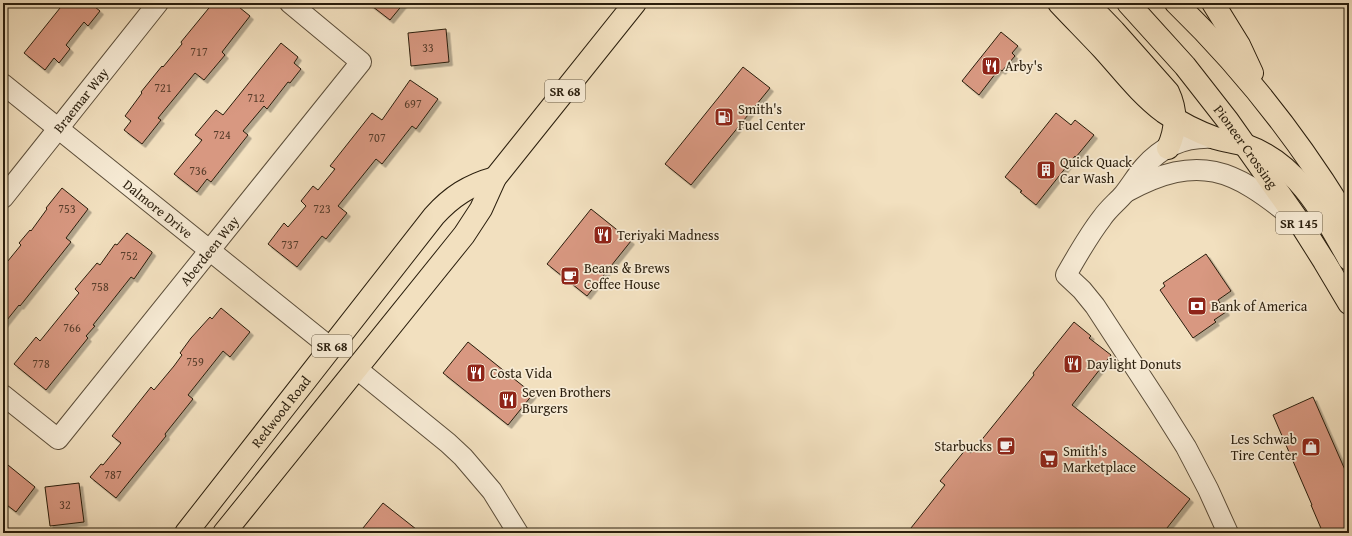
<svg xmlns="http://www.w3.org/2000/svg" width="1352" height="536" font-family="'Gentium Book Plus',serif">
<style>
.building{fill:#d89881;stroke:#2a1e0d;filter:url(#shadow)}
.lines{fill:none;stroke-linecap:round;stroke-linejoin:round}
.minor-casing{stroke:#5c4e3a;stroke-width:22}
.primary-casing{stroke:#2a1e0d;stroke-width:24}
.trunk-casing{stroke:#2a1e0d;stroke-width:24}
.minor{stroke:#f7ebd5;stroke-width:20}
.primary{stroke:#f2e0bf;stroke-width:22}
.trunk{stroke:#f2e0bf;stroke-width:22}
.labels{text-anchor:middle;stroke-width:3.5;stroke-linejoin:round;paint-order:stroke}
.number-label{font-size:12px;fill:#563c2a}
.shield{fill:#f7ebd5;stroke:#685c49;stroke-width:1}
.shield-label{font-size:13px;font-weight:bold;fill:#2a1e0d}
.poi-label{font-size:14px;fill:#2a1e0d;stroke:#f7ebd5;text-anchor:start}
.street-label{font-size:14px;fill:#2a1e0d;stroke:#f7ebd5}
</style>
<defs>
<filter id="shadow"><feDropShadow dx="3.5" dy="3.5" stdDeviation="0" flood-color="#0004"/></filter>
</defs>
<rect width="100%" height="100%" fill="#f2e0bf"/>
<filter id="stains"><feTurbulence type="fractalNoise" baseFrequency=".005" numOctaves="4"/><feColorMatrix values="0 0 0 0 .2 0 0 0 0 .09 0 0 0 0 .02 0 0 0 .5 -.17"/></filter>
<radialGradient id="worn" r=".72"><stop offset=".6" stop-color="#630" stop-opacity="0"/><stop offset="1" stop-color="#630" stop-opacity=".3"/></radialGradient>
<g class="building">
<polygon points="64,3 90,3 100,11 88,26 84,22 66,45 70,49 59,63 54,58 45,70 24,53"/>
<polygon points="213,3 234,3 250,16 222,52 225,55 204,80 195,73 158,118 161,120 142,144 124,130 131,121 125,116 142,93 141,92 162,66 163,67 182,44 181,42"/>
<polygon points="368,3 404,3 390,20"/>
<polygon points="446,29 449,62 411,66 408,33"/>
<polygon points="1001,32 1018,46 1012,53 1015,56 1002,71 999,69 979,95 962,81"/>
<polygon points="281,43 298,57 294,63 301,69 290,83 288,82 267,109 264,106 243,131 248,135 211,182 207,179 197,192 174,174 202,140 195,135 216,110 223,115"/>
<polygon points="743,67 770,88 691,185 665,164"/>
<polygon points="410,80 438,99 416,129 412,126 382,164 376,159 338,206 347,213 326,239 322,236 297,267 268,244 284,223 288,227 306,206 301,201 313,186 318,190 335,169 330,166 372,113 382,120"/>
<polygon points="1056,113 1071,125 1075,120 1094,135 1076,157 1075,156 1036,205 1020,192 1022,191 1005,177"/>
<polygon points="62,188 88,209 66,238 71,242 20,306 19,305 3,325 3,267 21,245 19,243 30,230 31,231 47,209 46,208"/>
<polygon points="591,209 631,241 587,296 547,264"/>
<polygon points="127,233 152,252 152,253 134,279 131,277 93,325 95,326 86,336 88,338 46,390 14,364 36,337 40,341 79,293 75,289 97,263 100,265 115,244 117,245"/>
<polygon points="1206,254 1231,291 1218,300 1226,312 1214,320 1216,322 1193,338 1160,290 1165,286 1163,283"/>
<polygon points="221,308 250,332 230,357 223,351 188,395 193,399 165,434 166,436 116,498 90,477 101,464 103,465 121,443 112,436 151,387 154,390 174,366 182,355 180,353 191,338 210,317 212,319"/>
<polygon points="1074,322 1091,336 1089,338 1111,355 1072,405 1190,499 1163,533 907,533 945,485 940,481 966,449 971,453 1034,375 1033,373"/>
<polygon points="468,342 533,394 508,425 443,373"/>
<polygon points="1313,397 1349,479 1349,533 1323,533 1311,505 1312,505 1273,415"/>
<polygon points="3,461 35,487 16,512 3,502"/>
<polygon points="79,483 84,522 50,526 45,487"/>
<polygon points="383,503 421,533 359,533"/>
</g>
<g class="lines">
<defs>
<g id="minor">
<path id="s1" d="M3,84l328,264"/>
<path d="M1215,138c-29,-2 -52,7 -71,29 -7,8 -13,18 -20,27 -7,8 -16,15 -22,24 -14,18 -25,38 -36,57l16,15 13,16 64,98 27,43 22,42 20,44"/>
<path d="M1128,191c71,-38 105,-22 164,26"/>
<path id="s2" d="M3,198l155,-195"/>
<polyline points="357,369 448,443 463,457 492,491 518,533"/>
<path id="s3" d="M3,395l55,44 303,-377 -71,-59"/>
</g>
<g id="primary">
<path id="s4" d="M186,533l248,-317c17,-19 35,-31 61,-38"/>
<polyline points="224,533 464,235 481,209 495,178 635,3"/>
</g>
<g id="trunk">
<path d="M1059,3c14,15 29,30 44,46 20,22 37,45 61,63 16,11 34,20 51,26 10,3 20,4 30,7 53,19 78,68 104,114"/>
<path d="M1087,3l27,28 54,61c9,19 9,36 0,56"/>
<path id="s5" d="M1128,3l57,63 43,55 72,102 24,38 25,42"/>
<path d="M1176,3c67,65 125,139 173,219"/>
<polyline points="1213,3 1239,45 1252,73"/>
</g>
</defs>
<use href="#minor" class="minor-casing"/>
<use href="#primary" class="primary-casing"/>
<use href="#trunk" class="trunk-casing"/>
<use href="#minor" class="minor"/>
<use href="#primary" class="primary"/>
<use href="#trunk" class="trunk"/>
</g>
<defs>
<symbol id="restaurant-square" viewBox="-11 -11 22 22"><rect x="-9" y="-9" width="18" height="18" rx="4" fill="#8f2418" stroke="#f7ebd5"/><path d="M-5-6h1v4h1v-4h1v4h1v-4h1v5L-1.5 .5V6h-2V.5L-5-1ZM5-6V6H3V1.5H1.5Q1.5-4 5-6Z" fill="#fff"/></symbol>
<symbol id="fuel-square" viewBox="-11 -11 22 22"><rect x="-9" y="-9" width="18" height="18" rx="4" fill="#8f2418" stroke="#f7ebd5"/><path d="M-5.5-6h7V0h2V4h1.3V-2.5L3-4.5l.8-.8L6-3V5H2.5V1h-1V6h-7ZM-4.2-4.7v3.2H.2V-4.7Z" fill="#fff"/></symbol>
<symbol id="building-square" viewBox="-11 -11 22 22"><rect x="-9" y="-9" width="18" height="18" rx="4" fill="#8f2418" stroke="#f7ebd5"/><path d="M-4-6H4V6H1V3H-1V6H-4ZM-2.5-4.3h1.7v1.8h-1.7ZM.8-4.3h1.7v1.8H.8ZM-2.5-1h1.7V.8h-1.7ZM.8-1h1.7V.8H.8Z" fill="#fff"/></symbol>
<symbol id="cafe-square" viewBox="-11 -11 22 22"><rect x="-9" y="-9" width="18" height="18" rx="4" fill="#8f2418" stroke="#f7ebd5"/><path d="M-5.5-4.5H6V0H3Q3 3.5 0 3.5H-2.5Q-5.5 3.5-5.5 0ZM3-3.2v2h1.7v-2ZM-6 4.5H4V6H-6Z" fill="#fff"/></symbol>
<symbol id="bank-square" viewBox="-11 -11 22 22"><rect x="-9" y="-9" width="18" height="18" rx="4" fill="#8f2418" stroke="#f7ebd5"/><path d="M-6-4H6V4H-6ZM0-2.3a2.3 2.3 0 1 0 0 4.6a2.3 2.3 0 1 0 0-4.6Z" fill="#fff"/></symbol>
<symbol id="shop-square" viewBox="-11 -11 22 22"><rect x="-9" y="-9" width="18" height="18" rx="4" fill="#8f2418" stroke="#f7ebd5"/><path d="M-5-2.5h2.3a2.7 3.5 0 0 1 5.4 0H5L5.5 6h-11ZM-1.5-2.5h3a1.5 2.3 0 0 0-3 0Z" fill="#fff"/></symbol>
<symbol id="supermarket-square" viewBox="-11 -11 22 22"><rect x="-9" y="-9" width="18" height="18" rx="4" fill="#8f2418" stroke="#f7ebd5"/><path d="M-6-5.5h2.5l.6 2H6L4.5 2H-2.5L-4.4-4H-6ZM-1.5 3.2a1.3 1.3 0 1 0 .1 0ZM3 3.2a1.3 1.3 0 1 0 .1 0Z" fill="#fff"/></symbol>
</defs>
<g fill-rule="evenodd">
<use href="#restaurant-square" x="980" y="55" width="22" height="22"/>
<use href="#fuel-square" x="713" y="106" width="22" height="22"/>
<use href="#building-square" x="1035" y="159" width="22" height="22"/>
<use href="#restaurant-square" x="592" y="224" width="22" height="22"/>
<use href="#cafe-square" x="559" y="265" width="22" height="22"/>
<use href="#bank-square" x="1186" y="295" width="22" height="22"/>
<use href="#restaurant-square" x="1062" y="353" width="22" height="22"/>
<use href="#restaurant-square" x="465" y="362" width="22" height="22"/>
<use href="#restaurant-square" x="497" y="389" width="22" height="22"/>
<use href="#cafe-square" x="995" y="435" width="22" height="22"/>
<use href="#shop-square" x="1300" y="436" width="22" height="22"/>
<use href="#supermarket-square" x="1038" y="448" width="22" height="22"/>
</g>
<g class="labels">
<g class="number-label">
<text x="428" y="52">33</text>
<text x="199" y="56">717</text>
<text x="163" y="92">721</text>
<text x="256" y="102">712</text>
<text x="413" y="108">697</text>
<text x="222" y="139">724</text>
<text x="377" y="142">707</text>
<text x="198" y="175">736</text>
<text x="67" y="213">753</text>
<text x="322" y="213">723</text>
<text x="290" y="249">737</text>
<text x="129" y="260">752</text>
<text x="100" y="291">758</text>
<text x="72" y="332">766</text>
<text x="195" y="366">759</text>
<text x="41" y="368">778</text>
<text x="113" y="479">787</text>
<text x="65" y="509">32</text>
</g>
<g class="shield">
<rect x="545" y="80" width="40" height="22" rx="3"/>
<rect x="1276" y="212" width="46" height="22" rx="3"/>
<rect x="312" y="335" width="40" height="22" rx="3"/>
</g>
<g class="shield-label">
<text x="565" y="96">SR 68</text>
<text x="1299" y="228">SR 145</text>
<text x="332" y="351">SR 68</text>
</g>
<g class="poi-label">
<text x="1005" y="71">Arby's</text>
<text x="738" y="114">Smith's<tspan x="738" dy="16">Fuel Center</tspan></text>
<text x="1060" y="167">Quick Quack<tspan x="1060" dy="16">Car Wash</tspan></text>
<text x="617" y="240">Teriyaki Madness</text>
<text x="584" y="273">Beans &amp; Brews<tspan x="584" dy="16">Coffee House</tspan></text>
<text x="1211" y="311">Bank of America</text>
<text x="1087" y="369">Daylight Donuts</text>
<text x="490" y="378">Costa Vida</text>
<text x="522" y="397">Seven Brothers<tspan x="522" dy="16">Burgers</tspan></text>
<text x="1297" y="444" text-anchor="end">Les Schwab<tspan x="1297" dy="16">Tire Center</tspan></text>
<text x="992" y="451" text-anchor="end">Starbucks</text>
<text x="1063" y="456">Smith's<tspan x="1063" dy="16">Marketplace</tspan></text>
</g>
<g class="street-label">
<text dy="5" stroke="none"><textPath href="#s2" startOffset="125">Braemar Way</textPath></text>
<text dy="5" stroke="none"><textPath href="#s5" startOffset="186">Pioneer Crossing</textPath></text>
<text dy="5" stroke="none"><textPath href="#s1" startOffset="199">Dalmore Drive</textPath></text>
<text dy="5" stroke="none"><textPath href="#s3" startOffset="312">Aberdeen Way</textPath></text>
<text dy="5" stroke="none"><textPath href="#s4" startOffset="154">Redwood Road</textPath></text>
</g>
</g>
<rect width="1352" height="536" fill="none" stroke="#f2e0bf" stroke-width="16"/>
<rect x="4" y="4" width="1344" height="528" fill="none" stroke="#2a1e0d" stroke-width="2"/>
<rect x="8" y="8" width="1336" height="520" fill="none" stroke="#2a1e0d"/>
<rect width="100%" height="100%" filter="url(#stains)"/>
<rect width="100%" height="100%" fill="url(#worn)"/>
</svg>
